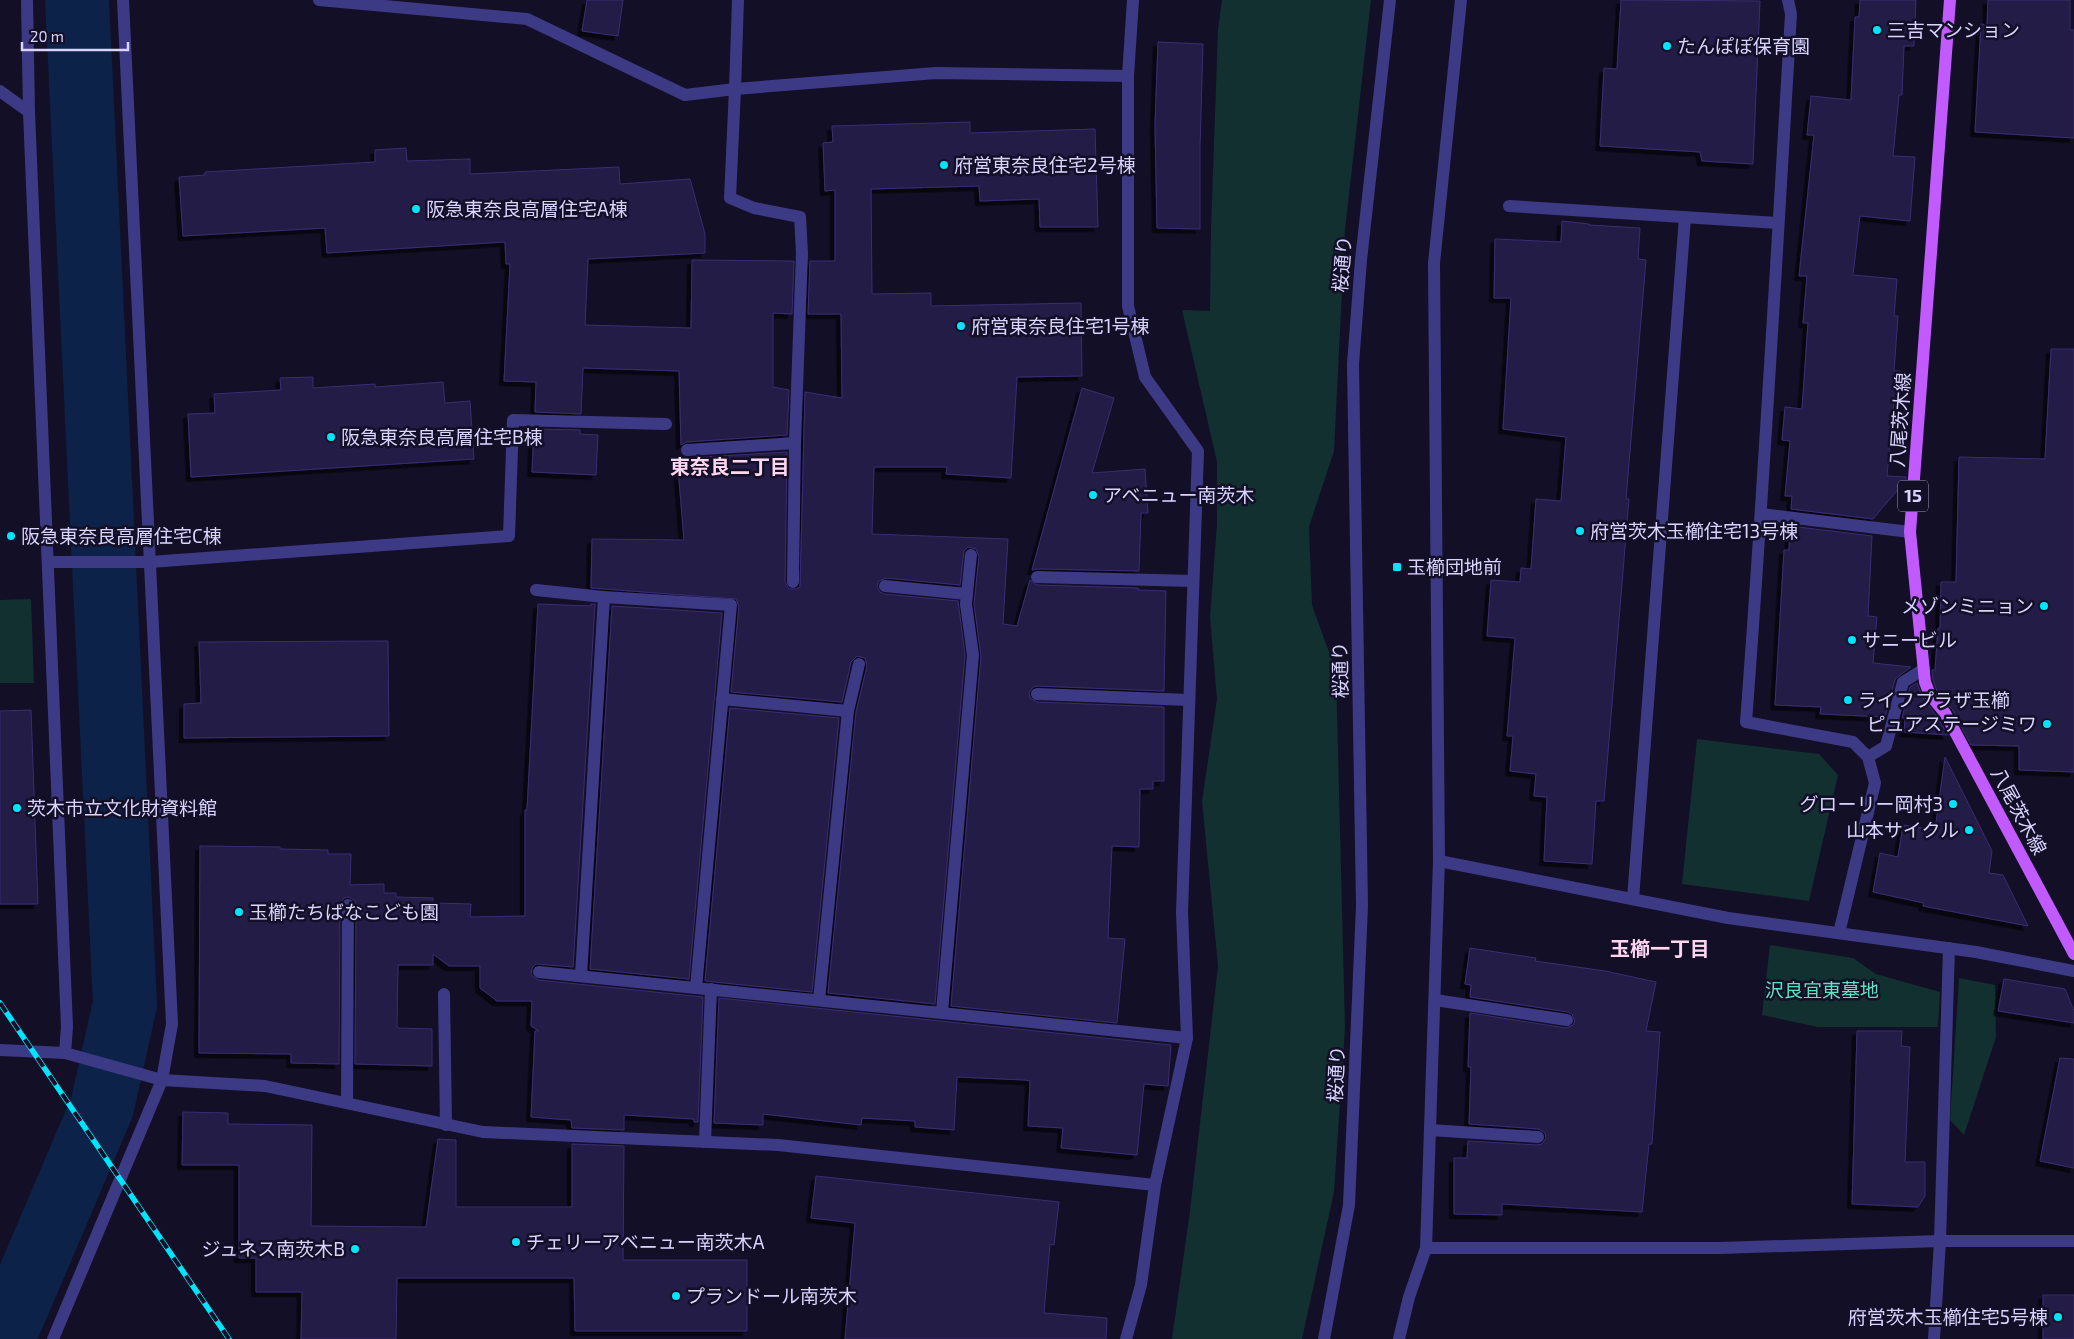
<svg xmlns="http://www.w3.org/2000/svg" width="2074" height="1339" font-family="'Exo 2','Noto Sans JP',sans-serif">
<style>
.green{fill:#12302f}
.lines{fill:none;stroke-linecap:round;stroke-linejoin:round}
.river{stroke:#0c2248;stroke-width:64}
.building{fill:#241b47;stroke:#3b2d73;filter:url(#shadow)}
.service{stroke:#3d3a85;stroke-width:12}
.minor{stroke:#3d3a85;stroke-width:12}
.tertiary{stroke:#3d3a85;stroke-width:12}
.primary{stroke:#c25bff;stroke-width:12}
.rail-casing{stroke:#00e5ff;stroke-width:5.5}
.rail{stroke:#130f26;stroke-width:4;stroke-dasharray:11;stroke-linecap:butt}
.poi-dot{fill:#00e5ff;stroke:#130f26;stroke-width:2}
.labels{text-anchor:middle;stroke-width:5;stroke-linejoin:round;paint-order:stroke}
.shield{fill:#130f26;stroke:#9e99be;stroke-width:1}
.shield-label{font-size:18px;font-weight:bold;fill:#d9d4ff}
.poi-label{font-size:19px;fill:#d9d4ff;stroke:#130f26;text-anchor:start}
.street-label{font-size:19px;fill:#d9d4ff;stroke:#130f26}
.park-label{font-size:19px;fill:#5fe0c0;stroke:#130f26}
.neighbourhood-label{font-size:20px;font-weight:bold;fill:#ffd6f0;stroke:#130f26}
</style>
<defs>
<filter id="shadow"><feDropShadow dx="-4.5" dy="4.5" stdDeviation="0" flood-color="#0009"/></filter>
</defs>
<rect width="100%" height="100%" fill="#130f26"/>
<g class="green">
<polygon points="1222,0 1371,0 1345,230 1334,451 1309,527 1312,605 1336,671 1345,1028 1334,1192 1302,1339 1172,1339 1190,1211 1218,966 1202,801 1217,699 1210,617 1217,524 1217,462 1182,310 1210,311 1211,228 1218,29"/>
<polygon points="31,599 34,683 0,683 0,600"/>
<polygon points="1697,739 1819,754 1838,775 1809,901 1682,884"/>
<polygon points="1770,945 1853,958 1876,974 1940,992 1938,1027 1818,1027 1762,1015"/>
<polygon points="1959,978 1995,985 1996,1037 1964,1135 1950,1120"/>
</g>
<g class="lines">
<polyline class="river" points="3,1339 102,1107 125,1004 77,0"/>
</g>
<g class="building">
<polygon points="587,0 623,0 618,36 582,31"/>
<polygon points="1621,0 1760,1 1753,164 1702,161 1700,152 1600,146 1604,68 1617,69"/>
<polygon points="1860,0 1916,0 1914,46 1904,46 1902,95 1899,95 1893,156 1915,157 1910,221 1860,216 1853,275 1897,279 1894,316 1898,316 1894,371 1900,371 1898,401 1894,401 1887,476 1906,477 1906,480 1873,519 1791,509 1792,496 1785,496 1790,441 1782,440 1785,407 1802,409 1808,323 1803,323 1807,276 1799,276 1814,135 1807,135 1811,96 1851,100 1855,17 1859,17"/>
<polygon points="1988,0 2070,0 2070,30 2074,30 2074,138 1975,132 1981,24 1987,25"/>
<polygon points="1158,42 1203,44 1200,147 1200,229 1157,228 1155,125"/>
<polygon points="970,122 970,133 1095,129 1098,227 1040,227 1039,199 980,201 979,186 871,189 872,294 931,293 931,306 1081,303 1082,376 1017,377 1011,478 946,474 947,467 874,467 872,534 1008,539 1003,624 1017,626 1030,580 1037,585 1138,588 1138,590 1166,591 1164,691 1037,686 1033,687 1029,693 1030,698 1037,702 1164,707 1164,781 1153,781 1153,789 1140,789 1139,847 1112,846 1108,938 1125,939 1117,1023 951,1006 981,656 974,604 979,556 976,549 968,547 964,551 960,585 886,578 879,581 877,586 880,592 884,594 958,601 965,655 935,1004 828,993 856,712 867,666 865,658 857,656 851,662 842,702 731,692 739,606 736,599 591,588 592,539 684,540 678,468 682,468 681,456 688,458 787,452 785,582 789,589 796,589 800,587 805,392 842,398 841,314 808,314 810,261 835,261 835,190 825,191 823,143 833,142 832,126"/>
<polygon points="406,148 407,161 470,159 470,174 619,167 620,184 690,179 705,234 705,253 588,259 585,325 691,328 692,260 794,261 792,314 773,313 773,387 789,390 787,435 686,442 681,445 679,371 583,368 581,414 535,412 536,382 504,381 510,264 506,264 505,242 327,253 325,228 183,236 179,177 205,175 205,172 375,162 375,150"/>
<polygon points="1562,221 1589,224 1589,225 1640,228 1638,259 1646,260 1626,499 1629,499 1604,801 1596,801 1592,864 1544,861 1547,797 1534,796 1536,774 1510,771 1513,736 1507,736 1515,638 1487,636 1491,580 1520,582 1521,568 1531,569 1536,499 1561,501 1566,437 1503,429 1511,298 1494,298 1495,239 1561,242"/>
<polygon points="2051,349 2074,349 2074,772 2019,770 2019,746 1971,745 1952,709 1937,691 1933,680 1932,670 1935,670 1938,628 1940,628 1941,582 1956,582 1959,457 2045,459"/>
<polygon points="313,377 313,388 375,384 375,387 443,382 445,403 470,401 474,459 191,477 188,414 215,413 214,394 281,390 280,378"/>
<polygon points="1082,388 1114,398 1092,473 1145,469 1148,513 1141,513 1139,571 1037,569 1032,570"/>
<polygon points="534,429 580,430 580,434 598,435 596,475 532,472"/>
<polygon points="1790,526 1872,536 1868,616 1877,617 1873,663 1911,667 1895,679 1885,717 1820,714 1821,707 1775,705 1784,550 1789,550"/>
<polygon points="538,604 591,606 591,604 595,604 573,967 536,964 532,968 531,975 538,980 703,997 698,1122 694,1122 694,1119 624,1115 624,1130 572,1128 571,1120 531,1117 535,1031 539,1031 531,1026 532,1001 497,1001 480,988 480,966 449,966 433,954 433,965 398,965 397,1026 398,1028 432,1029 432,1066 355,1064 356,905 355,901 349,897 344,898 340,905 339,1064 291,1063 291,1054 199,1053 200,846 280,847 280,849 328,850 328,854 351,854 350,885 384,884 384,893 396,893 396,897 433,898 433,903 471,904 470,917 525,916 525,810 527,810"/>
<polygon points="612,606 722,613 689,979 590,969"/>
<polygon points="388,641 389,736 184,738 184,704 201,703 199,642"/>
<polygon points="1917,683 1923,698 1938,718 1948,735 1904,732 1905,718 1902,718 1910,687"/>
<polygon points="730,708 839,718 812,992 705,981"/>
<polygon points="31,710 38,904 0,904 0,711"/>
<polygon points="1945,757 1992,851 1989,873 2003,875 2028,926 1923,906 1924,903 1873,892 1880,853 1898,857 1903,825 1935,830"/>
<polygon points="1470,948 1536,958 1535,961 1605,971 1656,982 1646,1031 1660,1032 1652,1144 1649,1144 1642,1212 1502,1204 1502,1215 1454,1214 1454,1158 1467,1158 1468,1141 1537,1145 1542,1144 1546,1138 1545,1133 1539,1129 1469,1124 1471,1067 1468,1067 1470,1013 1566,1028 1573,1025 1575,1021 1572,1014 1568,1012 1470,997 1471,985 1465,984"/>
<polygon points="2004,979 2065,989 2074,1011 2074,1023 1998,1011"/>
<polygon points="719,998 1171,1045 1168,1086 1144,1084 1137,1155 1061,1148 1063,1128 1028,1126 1030,1081 1025,1080 957,1077 954,1130 915,1127 915,1121 862,1118 861,1125 763,1114 763,1125 714,1123"/>
<polygon points="1857,1031 1902,1031 1901,1046 1910,1047 1905,1162 1925,1162 1925,1196 1918,1207 1852,1204"/>
<polygon points="2060,1058 2074,1059 2074,1168 2040,1161"/>
<polygon points="183,1112 228,1113 228,1124 312,1125 311,1226 426,1227 438,1139 456,1140 456,1207 572,1207 572,1144 624,1146 623,1260 747,1260 747,1331 575,1331 574,1278 397,1278 396,1339 301,1339 302,1292 256,1292 256,1258 239,1258 239,1165 182,1165"/>
<polygon points="816,1176 1059,1202 1054,1245 1050,1244 1044,1313 1107,1318 1106,1339 845,1339 855,1223 811,1218"/>
<rect x="2043" y="1295" width="31" height="44"/>
</g>
<g class="lines">
<g class="service">
<path d="M1788,0l3,14c-14,236 -27,472 -45,708l107,20 15,15 7,26 -36,150"/>
<polyline points="735,89 730,198 754,208 800,217 802,253 795,443 793,582"/>
<polyline points="1509,206 1778,223"/>
<polyline points="687,450 795,443"/>
<polyline points="48,562 150,562 509,536 513,420 666,424"/>
<polyline points="1037,577 1193,581"/>
<polyline points="885,586 967,594"/>
<polyline points="536,590 604,597 731,605 696,988"/>
<polyline points="1037,694 1189,700"/>
<polyline points="722,699 848,711"/>
<polyline points="1868,757 1886,746 1903,682 1924,669"/>
<polyline points="1633,899 1685,217"/>
<polyline points="539,972 1187,1038"/>
<polyline points="581,976 604,597"/>
<polyline points="444,994 446,1125"/>
<polyline points="819,1000 848,711 859,664"/>
<polyline points="1435,1000 1567,1020"/>
<polyline points="942,1012 973,655 966,604 971,555"/>
<polyline points="347,1103 348,905"/>
<polyline points="1430,1130 1538,1137"/>
<polyline points="705,1142 711,989"/>
<polyline points="1940,1241 1949,948"/>
</g>
<g class="minor">
<polyline points="27,0 29,112 67,1027 65,1053 162,1080 265,1086 483,1132 778,1145 1155,1185"/>
<polyline points="319,0 527,19 685,95 735,89 936,73 1128,76"/>
<polyline points="1461,0 1434,263 1439,861 1426,1248 1719,1248 1940,1241 2074,1241"/>
<polyline points="735,89 738,0"/>
<polyline points="0,91 29,112"/>
<polyline points="1761,514 1910,532"/>
<polyline points="1439,861 1728,918 1976,952 2074,971"/>
<polyline points="53,1339 162,1080 172,1024 123,0"/>
<polyline points="1126,1339 1141,1285 1155,1185 1187,1038 1182,912 1198,451 1145,377 1128,306 1128,76 1133,0"/>
<polyline points="1399,1339 1409,1297 1426,1248"/>
<polyline points="1934,1339 1940,1241"/>
</g>
<g class="tertiary">
<polyline points="0,1050 65,1053"/>
<polyline points="1324,1339 1349,1205 1362,906 1353,364 1361,260 1390,0"/>
</g>
<polyline class="primary" points="1950,0 1910,532 1925,682 1930,695 1945,713 2074,954"/>
<defs>
<polyline id="rail" points="0,1003 229,1339"/>
</defs>
<use href="#rail" class="rail-casing"/>
<use href="#rail" class="rail"/>
</g>
<g class="poi-dot">
<circle cx="1877" cy="30" r="5"/>
<circle cx="1667" cy="46" r="5"/>
<circle cx="944" cy="165" r="5"/>
<circle cx="416" cy="209" r="5"/>
<circle cx="961" cy="326" r="5"/>
<circle cx="331" cy="437" r="5"/>
<circle cx="1093" cy="495" r="5"/>
<circle cx="1580" cy="531" r="5"/>
<circle cx="11" cy="536" r="5"/>
<rect x="1392" y="562" width="10" height="10" rx="2.5"/>
<circle cx="2044" cy="606" r="5"/>
<circle cx="1852" cy="640" r="5"/>
<circle cx="1848" cy="700" r="5"/>
<circle cx="2047" cy="724" r="5"/>
<circle cx="1953" cy="804" r="5"/>
<circle cx="17" cy="808" r="5"/>
<circle cx="1969" cy="830" r="5"/>
<circle cx="239" cy="912" r="5"/>
<circle cx="516" cy="1242" r="5"/>
<circle cx="355" cy="1249" r="5"/>
<circle cx="676" cy="1296" r="5"/>
<circle cx="2058" cy="1317" r="5"/>
</g>
<g class="labels">
<rect class="shield" x="1898" y="480.5" width="30" height="31" rx="4"/>
<g class="shield-label">
<text x="1913" y="502">15</text>
</g>
<g class="poi-label">
<text x="1887" y="37">三吉マンション</text>
<text x="1677" y="53">たんぽぽ保育園</text>
<text x="954" y="172">府営東奈良住宅2号棟</text>
<text x="426" y="216">阪急東奈良高層住宅A棟</text>
<text x="971" y="333">府営東奈良住宅1号棟</text>
<text x="341" y="444">阪急東奈良高層住宅B棟</text>
<text x="1103" y="502">アベニュー南茨木</text>
<text x="1590" y="538">府営茨木玉櫛住宅13号棟</text>
<text x="21" y="543">阪急東奈良高層住宅C棟</text>
<text x="1407" y="574">玉櫛団地前</text>
<text x="2034" y="613" text-anchor="end">メゾンミニョン</text>
<text x="1862" y="647">サニービル</text>
<text x="1858" y="707">ライフプラザ玉櫛</text>
<text x="2037" y="731" text-anchor="end">ピュアステージミワ</text>
<text x="1943" y="811" text-anchor="end">グローリー岡村3</text>
<text x="27" y="815">茨木市立文化財資料館</text>
<text x="1959" y="837" text-anchor="end">山本サイクル</text>
<text x="249" y="919">玉櫛たちばなこども園</text>
<text x="526" y="1249">チェリーアベニュー南茨木A</text>
<text x="345" y="1256" text-anchor="end">ジュネス南茨木B</text>
<text x="686" y="1303">プランドール南茨木</text>
<text x="2048" y="1324" text-anchor="end">府営茨木玉櫛住宅5号棟</text>
</g>
<g class="street-label">
<text transform="translate(1342 264) rotate(-85)" y="7">桜通り</text>
<text transform="translate(1900 420) rotate(-86)" y="7">八尾茨木線</text>
<text transform="translate(1340 670) rotate(-91)" y="7">桜通り</text>
<text transform="translate(2019 811) rotate(62)" y="7">八尾茨木線</text>
<text transform="translate(1336 1074) rotate(-87)" y="7">桜通り</text>
</g>
<g class="park-label">
<text x="1822" y="997">沢良宜東墓地</text>
</g>
<g class="neighbourhood-label">
<text x="730" y="474">東奈良二丁目</text>
<text x="1660" y="956">玉櫛一丁目</text>
</g>
</g>
<path d="M22 42v8h106v-8" fill="none" stroke="#d9d4ff" stroke-width="2.5"/>
<text x="30" y="42" font-size="15" fill="#d9d4ff" stroke="#130f26" stroke-width="4" paint-order="stroke">20 m</text>
</svg>
